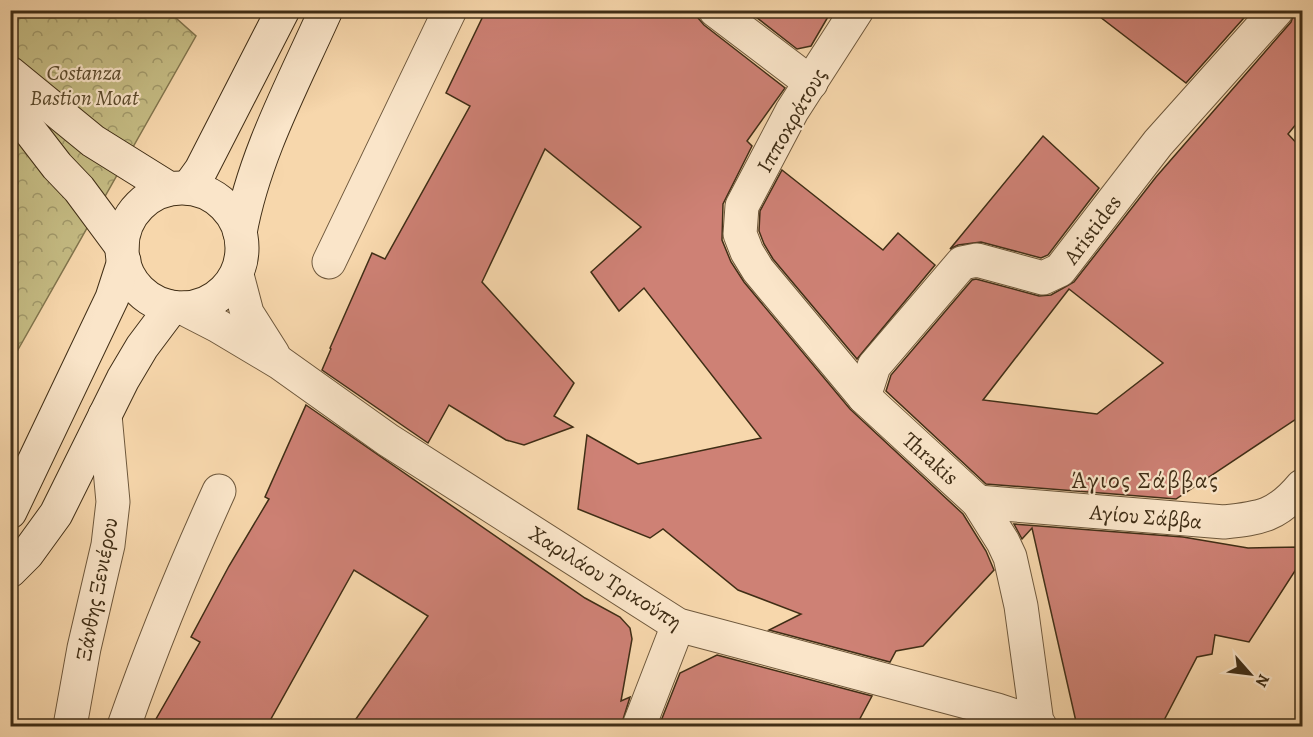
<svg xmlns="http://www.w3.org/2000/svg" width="1313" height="737" font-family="Alegreya,serif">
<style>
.park{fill:url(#park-crowns);stroke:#82754d;stroke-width:1.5}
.building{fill:#ce8175;stroke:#402e16;stroke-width:1.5;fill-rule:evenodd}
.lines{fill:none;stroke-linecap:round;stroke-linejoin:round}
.street-casing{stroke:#6e583c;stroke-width:35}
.secondary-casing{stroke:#402e16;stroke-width:35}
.street{stroke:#fae5c9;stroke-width:33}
.secondary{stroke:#fae5c9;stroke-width:33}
.labels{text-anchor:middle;stroke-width:4.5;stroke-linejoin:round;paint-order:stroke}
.park-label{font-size:22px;font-style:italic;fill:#5b4a2c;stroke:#fae5c9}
.street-label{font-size:22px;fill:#402e16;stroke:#fae5c9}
.neighbourhood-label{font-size:24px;letter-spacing:1.5px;fill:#402e16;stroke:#fae5c9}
</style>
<defs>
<pattern id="park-crowns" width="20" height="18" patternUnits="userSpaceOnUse" patternTransform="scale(1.5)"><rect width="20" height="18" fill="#c5bc84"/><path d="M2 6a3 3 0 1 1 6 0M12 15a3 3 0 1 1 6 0" fill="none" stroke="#a1996b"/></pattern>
</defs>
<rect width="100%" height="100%" fill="#f7d7ac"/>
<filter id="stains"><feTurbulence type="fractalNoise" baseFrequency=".00333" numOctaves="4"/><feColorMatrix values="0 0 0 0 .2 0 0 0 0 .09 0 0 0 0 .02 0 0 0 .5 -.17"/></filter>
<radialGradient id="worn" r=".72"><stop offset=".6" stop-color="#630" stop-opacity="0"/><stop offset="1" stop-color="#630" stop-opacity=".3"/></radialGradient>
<polygon class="park" points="11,11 168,11 196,36 11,362"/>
<g class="building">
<polygon points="486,10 697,10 698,18 704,25 785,88 747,141 752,146 723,204 722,240 731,262 744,282 850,409 963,514 986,551 994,570 923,646 896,651 890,662 769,630 801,614 738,590 663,529 650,538 578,509 587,435 638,464 761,438 644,288 619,311 591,272 641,227 545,149 482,282 574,383 554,416 573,427 524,445 506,440 449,405 428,443 322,370 331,349 330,348 372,253 385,259 470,106 446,93"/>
<polygon points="747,10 832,10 811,46 797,49"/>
<polygon points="1091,10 1251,10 1186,83"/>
<path d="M1295,10h7v107l-14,17 14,15v266l-126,84 -190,-15 -100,-93 5,-16 81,-95 4,-1 63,17 12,-1 23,-13 82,-105 135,-155zM1069,289l94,74 -66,51 -114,-14z"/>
<polygon points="1043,136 1099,188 1048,255 1041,258 981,242 958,245 950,249"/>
<polygon points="782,170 883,250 898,233 935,265 857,359 773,259 764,244 759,231 760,211"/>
<polygon points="306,405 585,598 620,617 630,628 632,639 621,701 630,697 621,726 351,726 428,616 354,570 267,726 152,726 200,642 191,637 229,566 269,499 265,497"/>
<polygon points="1014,524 1183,537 1248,548 1302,547 1302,560 1249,642 1215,635 1212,654 1197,657 1161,726 1077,726 1032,528 1022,539"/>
<polygon points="717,655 872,696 856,726 659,726 680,673"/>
</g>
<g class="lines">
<defs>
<g id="street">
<polyline points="715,10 811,83"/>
<polyline points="857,10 792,111 742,206 740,234 747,252 758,270 864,397 978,502 1003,542 1010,557 1021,606 1037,723 1034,726"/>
<polyline points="329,262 450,10"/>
<polyline points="237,275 247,313 273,354"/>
<polyline points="183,308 218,326 280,363 388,440 678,625 997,710 1037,723 1040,726"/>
<polyline points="864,397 874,366 962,263 977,260 1043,278 1060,270 1158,143 1277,10"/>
<path d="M978,502l246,20c37,-4 53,-6 78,-36"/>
<polyline points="70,726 84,648 108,545 113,502 105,415"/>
<path d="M124,726c28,-80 60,-158 95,-235"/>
<polyline points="639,726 678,625"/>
</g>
<g id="secondary">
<polyline points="10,73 93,141 170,189"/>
<polyline points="10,105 57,166 79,189 122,247"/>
<polyline points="188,188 201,170 283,10"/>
<circle cx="182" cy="248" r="60"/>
<path d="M240,233c14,-78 54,-151 86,-223"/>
<polyline points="10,512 112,298 124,261"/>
<polyline points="10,571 27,554 56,514 123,379 142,347 172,307"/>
</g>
</defs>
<use href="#street" class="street-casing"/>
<use href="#secondary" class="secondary-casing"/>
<use href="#street" class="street"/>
<use href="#secondary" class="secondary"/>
</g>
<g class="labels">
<g class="park-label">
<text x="84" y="80">Costanza<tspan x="84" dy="25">Bastion Moat</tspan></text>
</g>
<g class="street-label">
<text transform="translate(791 120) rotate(-60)" y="8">Ιπποκράτους</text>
<text transform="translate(1092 229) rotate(-53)" y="8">Aristides</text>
<text transform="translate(931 458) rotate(42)" y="8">Thrakis</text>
<text transform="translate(1146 516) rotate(5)" y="8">Αγίου Σάββα</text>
<text transform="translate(606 577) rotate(32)" y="8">Χαριλάου Τρικούπη</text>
<text transform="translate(96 589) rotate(-79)" y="8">Ξάνθης Ξενιέρου</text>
</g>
<g class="neighbourhood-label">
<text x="1145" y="488">Άγιος Σάββας</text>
</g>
</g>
<rect width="1313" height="737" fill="none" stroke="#f7d7ac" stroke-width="36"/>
<rect x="12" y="12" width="1289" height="713" fill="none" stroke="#402e16" stroke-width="3"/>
<rect x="18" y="18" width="1277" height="701" fill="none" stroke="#402e16" stroke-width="1.5"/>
<g transform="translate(1250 674) rotate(118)" stroke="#fae5c9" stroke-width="4.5" paint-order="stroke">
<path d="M0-4.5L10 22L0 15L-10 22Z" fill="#402e16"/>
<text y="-9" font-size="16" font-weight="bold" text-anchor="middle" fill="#402e16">N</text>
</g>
<rect width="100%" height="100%" filter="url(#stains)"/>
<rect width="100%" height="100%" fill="url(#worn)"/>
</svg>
